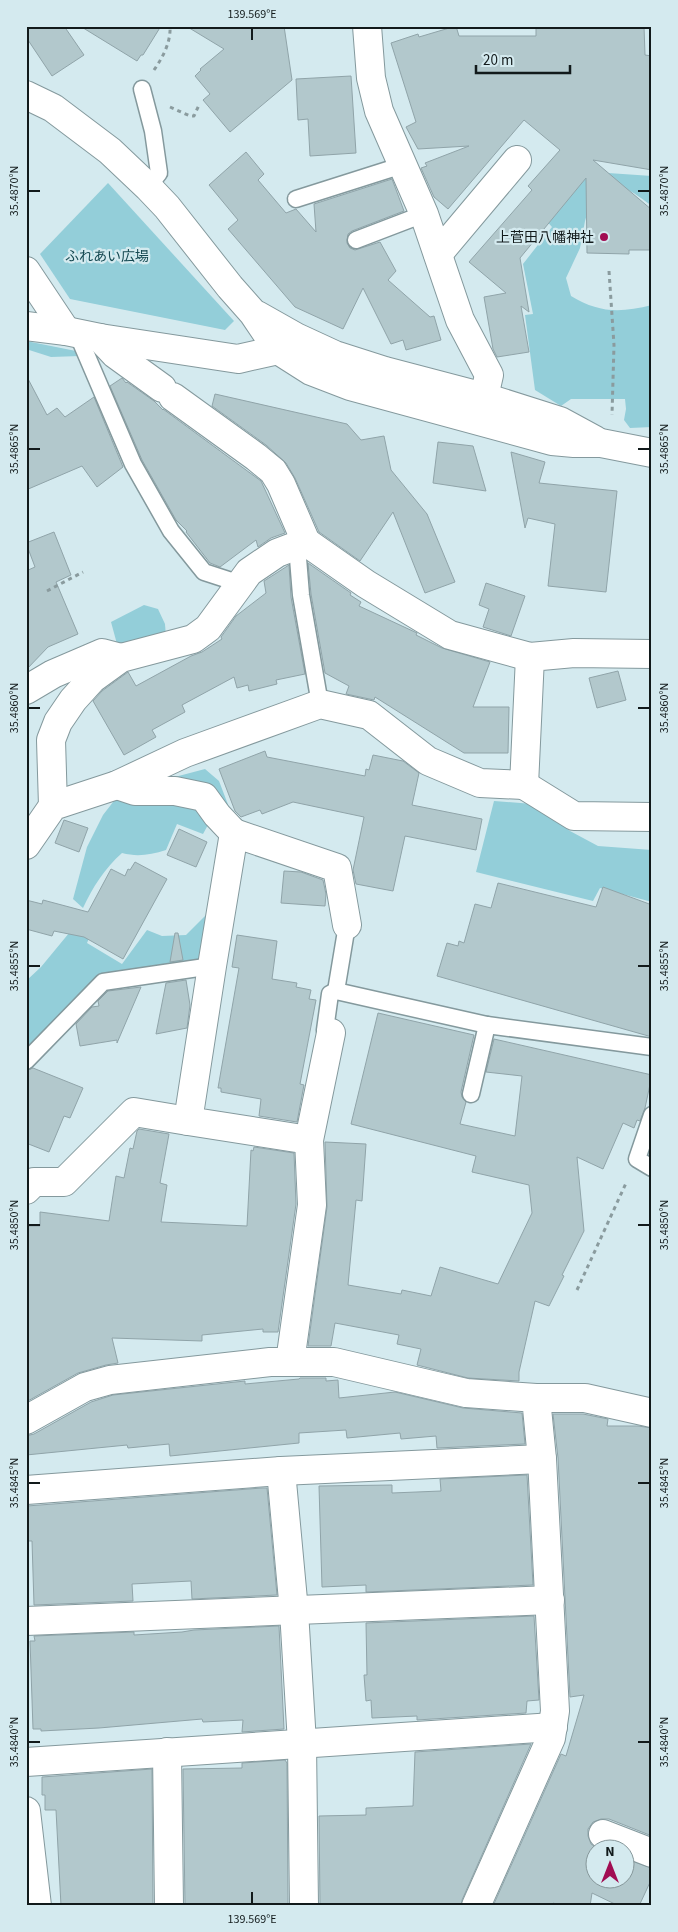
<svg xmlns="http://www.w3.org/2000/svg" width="678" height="1932" font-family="'Source Sans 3','Noto Sans JP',sans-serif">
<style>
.green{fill:#93ced9}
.building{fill:#b2c8cc;stroke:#90a4a9}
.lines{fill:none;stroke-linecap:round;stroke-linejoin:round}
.service-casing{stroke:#84999d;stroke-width:19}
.minor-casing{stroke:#84999d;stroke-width:30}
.tertiary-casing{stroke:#84999d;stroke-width:30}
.path{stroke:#8a9b9e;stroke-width:3;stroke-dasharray:4 4;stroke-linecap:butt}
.service{stroke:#fff;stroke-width:16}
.minor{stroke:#fff;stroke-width:28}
.tertiary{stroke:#fff;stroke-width:28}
.ticks{fill:none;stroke:#121a1b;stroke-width:2}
.poi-dot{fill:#a10d52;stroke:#d4eaef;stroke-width:2}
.labels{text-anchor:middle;stroke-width:4.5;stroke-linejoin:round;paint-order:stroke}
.poi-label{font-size:14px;fill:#121a1b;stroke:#d4eaef;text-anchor:end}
.park-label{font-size:14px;fill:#144851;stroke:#d4eaef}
.neatline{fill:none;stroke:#121a1b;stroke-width:2}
.ticks-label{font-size:12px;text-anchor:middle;fill:#121a1b}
</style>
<rect width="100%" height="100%" fill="#d4eaef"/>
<g class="green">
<path d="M590,158l18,15 44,3v30c-25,-18 -27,-22 -58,-14l-9,29 -5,27 -14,30 5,18c28,17 49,17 81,9v122l-22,1 -6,-8 2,-11 -1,-10h-54l-10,7 -26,-16 -10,-75 8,-1 -10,-50 29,-37 -8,-9z"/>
<polygon points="108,183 234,321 225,330 70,299 40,254"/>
<polygon points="26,341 76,351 80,356 51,357 26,349"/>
<polygon points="144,605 158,609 165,624 166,637 126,648 117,644 111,622"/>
<path d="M205,769l14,12 13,34 -23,8 -6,11 -26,-10 -11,26c-16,5 -29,7 -44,3 -18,16 -29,34 -39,55l-10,-9 14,-52 16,-32 14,-18 54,-19z"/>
<polygon points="494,801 533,804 570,831 598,846 652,850 652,902 600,888 593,901 476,872"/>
<polygon points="215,906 205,959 99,976 26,1055 26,981 41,967 79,921 92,931 87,943 122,964 147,930 162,936 186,935"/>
</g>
<g class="building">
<polygon points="26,26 64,26 84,55 52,76 26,37"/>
<polygon points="80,26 161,26 143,55 141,55 137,61"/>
<polygon points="186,26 284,26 292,80 230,132 203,100 210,94 195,76 201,70 200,69 224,49"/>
<polygon points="456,26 459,36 536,36 536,26 644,26 645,55 652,56 652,170 593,160 652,210 652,250 629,250 629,254 587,253 586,178 520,258 529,312 521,306 529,352 497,357 493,349 484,297 506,293 469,262 532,190 528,186 560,150 524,120 448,209 434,197 421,168 427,166 425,163 469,146 418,149 406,127 416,122 391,43 418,34 419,37"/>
<polygon points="351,76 356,153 310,156 308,119 298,120 296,79"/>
<polygon points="246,152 264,174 258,180 286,213 296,209 316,232 314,204 392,179 404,211 352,231 348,234 347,243 350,248 355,250 380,242 396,271 388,280 430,317 434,316 441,340 406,350 403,340 391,344 363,288 343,329 295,307 228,229 238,220 209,185"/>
<polygon points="26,375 47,415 57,408 65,417 94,397 123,467 97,487 82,466 26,490"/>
<polygon points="122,378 126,383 127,382 154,401 163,410 163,409 261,481 285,533 271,538 258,547 256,540 220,567 210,563 186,532 187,531 176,520 142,460 110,386"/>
<polygon points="215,394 347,424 361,440 384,436 391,470 427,514 455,582 425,593 393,512 360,561 319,532 295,478 286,463 266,445 212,406"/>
<polygon points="438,442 473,446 486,491 433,483"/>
<polygon points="511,452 545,462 539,483 617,491 606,592 548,586 555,524 528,518 525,528"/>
<polygon points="54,532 71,575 56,582 78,634 48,647 26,670 26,571 35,567 26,543"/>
<polygon points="308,563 351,593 350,595 361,602 359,606 417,633 416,635 442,648 490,662 473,707 509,707 508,753 464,753 375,697 374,700 346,694 349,686 325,673 311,594"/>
<polygon points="289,565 291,597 305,674 276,680 277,684 249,691 248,685 237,688 234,677 182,705 185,712 152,730 156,737 124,755 93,701 102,691 128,672 136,686 191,656 202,652 222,639 221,637 236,616 266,593 264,581"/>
<polygon points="486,583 525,596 511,636 483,627 489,609 479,605"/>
<polygon points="618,671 626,700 597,708 589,678"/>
<polygon points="265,751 267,757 365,776 366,769 369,770 373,755 403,761 419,773 412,805 482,819 476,850 405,836 393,891 356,884 353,870 364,817 293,802 262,814 260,810 241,817 235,811 219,769"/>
<polygon points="64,820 88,828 79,852 55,843"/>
<polygon points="179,829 207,842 196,867 167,855"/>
<polygon points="135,862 167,879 123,959 84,937 54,931 52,936 26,929 26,900 42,904 43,900 88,912 111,869 125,876 128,869 130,870"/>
<polygon points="284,871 301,872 323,880 326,894 325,906 281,903"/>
<polygon points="498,883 596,907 603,887 652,905 652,1037 437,976 447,943 458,946 459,941 464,943 475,904 491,908"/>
<polygon points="175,933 178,933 183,960 170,962"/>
<polygon points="237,935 277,941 272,979 297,983 296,987 311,990 309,999 316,1000 300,1084 304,1085 297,1122 259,1116 261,1099 221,1092 221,1088 218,1088 239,968 232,967"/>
<polygon points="186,980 190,1005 187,1028 156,1034 166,983"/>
<polygon points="141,987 117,1043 117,1040 80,1046 76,1024 92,1007 99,1006 98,1001 108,991"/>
<polygon points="378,1013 474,1035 461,1092 462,1097 466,1102 460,1124 515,1136 522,1076 486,1072 494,1039 652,1075 645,1108 640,1121 637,1120 634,1128 623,1123 603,1169 577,1157 584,1231 562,1275 564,1276 549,1306 535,1301 519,1372 519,1381 468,1378 417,1365 421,1349 397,1344 399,1335 335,1323 331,1346 308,1346 327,1207 325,1142 366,1144 362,1201 356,1200 348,1285 401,1294 402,1290 431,1296 440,1267 498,1284 532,1213 529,1185 472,1172 476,1156 351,1124"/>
<polygon points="33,1068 83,1088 70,1118 64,1116 49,1152 26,1143 26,1071"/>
<polygon points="139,1129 169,1134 160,1183 167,1185 161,1222 247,1226 251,1150 253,1151 254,1147 294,1153 296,1204 278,1332 263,1332 263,1329 202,1335 202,1341 112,1338 118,1363 106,1365 78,1373 26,1402 26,1226 40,1226 40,1212 109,1221 116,1176 124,1178 130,1148 133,1149 137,1131"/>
<polygon points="300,1378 326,1378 326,1381 338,1380 339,1398 395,1392 463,1408 522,1413 525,1444 437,1448 436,1436 401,1439 400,1433 347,1438 346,1430 299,1433 299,1443 170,1456 169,1444 128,1448 127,1445 26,1455 26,1436 34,1434 91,1402 113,1395 245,1381 245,1384 299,1379"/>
<polygon points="553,1414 583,1414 608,1419 607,1426 638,1426 652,1428 652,1836 609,1819 601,1819 593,1822 588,1829 588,1836 591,1844 600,1850 596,1850 596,1880 626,1880 626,1859 652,1868 652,1878 639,1906 619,1906 592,1893 590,1906 563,1906 553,1903 552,1906 493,1906 561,1754 566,1756 584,1695 570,1697 558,1458"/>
<polygon points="527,1475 533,1585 366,1592 366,1585 322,1587 319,1486 392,1485 392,1493 441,1491 440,1479"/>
<polygon points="262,1488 267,1488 277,1595 192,1599 191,1581 132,1584 133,1601 34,1605 32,1541 28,1541 27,1506"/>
<polygon points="534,1616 539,1700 527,1701 526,1713 417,1720 417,1716 372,1718 371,1700 366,1701 364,1675 367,1675 366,1623"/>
<polygon points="279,1626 284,1729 242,1732 243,1720 203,1722 202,1719 99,1728 41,1731 41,1729 33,1729 30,1641 35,1641 34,1636 134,1632 134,1635 182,1632 194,1630"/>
<polygon points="531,1744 462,1900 461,1906 320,1906 319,1816 366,1815 366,1808 413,1806 415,1752"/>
<polygon points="285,1760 287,1763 288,1906 185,1906 183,1769 242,1768 242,1763"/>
<polygon points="152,1769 153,1906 61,1906 56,1810 45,1810 45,1795 42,1795 42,1777"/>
</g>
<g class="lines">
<defs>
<g id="service">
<polyline points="142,89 153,131 159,173 148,187"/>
<polyline points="296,199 403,165"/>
<polyline points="356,240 424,214"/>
<polyline points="77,333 133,464 171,531 204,572 241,584"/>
<polyline points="297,546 301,595 320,704"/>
<polyline points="347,925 336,991 487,1025 652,1047"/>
<polyline points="331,1033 325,1030 330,994 336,991"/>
<polyline points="26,1061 103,982 212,966"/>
<polyline points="471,1094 487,1025"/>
<polyline points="652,1115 637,1159 652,1168"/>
</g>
<g id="minor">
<polyline points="367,26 371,78 379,111 424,214 460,320 489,375 484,397"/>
<polyline points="438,254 517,160"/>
<polyline points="26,271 66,331"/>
<polyline points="26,326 66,331 100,338 238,359 278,350"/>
<polyline points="100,338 115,354 162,388"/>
<polyline points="173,397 256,457 273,471 281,484 306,542"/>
<polyline points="26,690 53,674 102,653 121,658"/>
<polyline points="117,785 135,791 175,791 204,797 217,815 234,833"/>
<polyline points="524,785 574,816 652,817"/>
<polyline points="53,806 51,740 58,722 73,700 92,679 121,658 193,639 208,628 249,572 277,553 306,542 366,584 450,635 530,657"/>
<polyline points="26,845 53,806 117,785 185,753 320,704 369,715 428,761 480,783 524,785 530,657 574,653 652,654"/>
<polyline points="309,1140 331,1033"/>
<polyline points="26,1190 34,1182 64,1182 134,1112 188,1121"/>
<polyline points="290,1362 312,1205 309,1140 188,1121 212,966 234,833 337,868 347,925"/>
<polyline points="536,1398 585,1398 652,1413"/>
<polyline points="26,1420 85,1387 110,1380 270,1362 334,1362 466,1393 536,1398 542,1459 555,1711 551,1738 476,1906"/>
<polyline points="281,1471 294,1611 302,1743 304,1906"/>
<polyline points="26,1490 281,1471 542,1459"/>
<polyline points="26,1621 550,1600"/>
<polyline points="167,1752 169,1906"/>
<polyline points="26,1762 553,1727"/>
<polyline points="26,1811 37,1906"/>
<polyline points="603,1834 652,1853"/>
</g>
<g id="tertiary">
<polyline points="26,95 53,108 110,151 148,187 167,207 230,287 253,313 278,350 311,371 350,386 552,441 574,443 601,443 652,453"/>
<polyline points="257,315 296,337 335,355 385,371 484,397 560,421 595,440"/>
</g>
</defs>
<use href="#service" class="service-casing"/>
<use href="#minor" class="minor-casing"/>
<use href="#tertiary" class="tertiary-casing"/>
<g class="path">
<path d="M154,70c9,-13 17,-28 16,-44"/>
<polyline points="170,107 190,116 194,116 199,105"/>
<polyline points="609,271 614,345 612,415"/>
<polyline points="47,591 83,572"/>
<polyline points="577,1290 627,1181"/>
</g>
<use href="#service" class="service"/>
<use href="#minor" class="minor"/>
<use href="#tertiary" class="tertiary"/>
</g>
<path class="ticks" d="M252,28v12M28,191h12M638,191h12M28,449h12M638,449h12M28,708h12M638,708h12M28,966h12M638,966h12M28,1225h12M638,1225h12M28,1483h12M638,1483h12M28,1742h12M638,1742h12M252,1892v12"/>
<circle class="poi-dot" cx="604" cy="237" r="5"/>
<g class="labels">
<g class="poi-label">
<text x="594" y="242">上菅田八幡神社</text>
</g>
<g class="park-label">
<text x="107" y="261">ふれあい広場</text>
</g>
</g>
<rect width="678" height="1932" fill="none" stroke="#d4eaef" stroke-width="55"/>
<g transform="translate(610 1864)"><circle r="24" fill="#d4eaef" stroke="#86979a"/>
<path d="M0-4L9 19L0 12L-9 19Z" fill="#a10d52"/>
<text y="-8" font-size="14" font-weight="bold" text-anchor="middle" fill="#121a1b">N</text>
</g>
<path d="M476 65v8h94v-8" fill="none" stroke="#121a1b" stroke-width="2.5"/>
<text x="483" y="65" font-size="15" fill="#121a1b" stroke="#d4eaef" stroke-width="4" paint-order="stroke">20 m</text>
<rect x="28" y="28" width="622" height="1876" class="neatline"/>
<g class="ticks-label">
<text x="252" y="18">139.569°E</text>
<text transform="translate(14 191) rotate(-90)" y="4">35.4870°N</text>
<text transform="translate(664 191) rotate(-90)" y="4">35.4870°N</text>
<text transform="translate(14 449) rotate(-90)" y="4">35.4865°N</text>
<text transform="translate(664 449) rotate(-90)" y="4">35.4865°N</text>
<text transform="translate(14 708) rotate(-90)" y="4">35.4860°N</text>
<text transform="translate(664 708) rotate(-90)" y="4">35.4860°N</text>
<text transform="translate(14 966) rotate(-90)" y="4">35.4855°N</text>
<text transform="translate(664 966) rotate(-90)" y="4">35.4855°N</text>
<text transform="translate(14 1225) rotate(-90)" y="4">35.4850°N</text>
<text transform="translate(664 1225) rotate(-90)" y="4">35.4850°N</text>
<text transform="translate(14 1483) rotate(-90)" y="4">35.4845°N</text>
<text transform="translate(664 1483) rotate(-90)" y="4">35.4845°N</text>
<text transform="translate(14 1742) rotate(-90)" y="4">35.4840°N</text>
<text transform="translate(664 1742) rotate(-90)" y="4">35.4840°N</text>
<text x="252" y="1923">139.569°E</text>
</g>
</svg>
